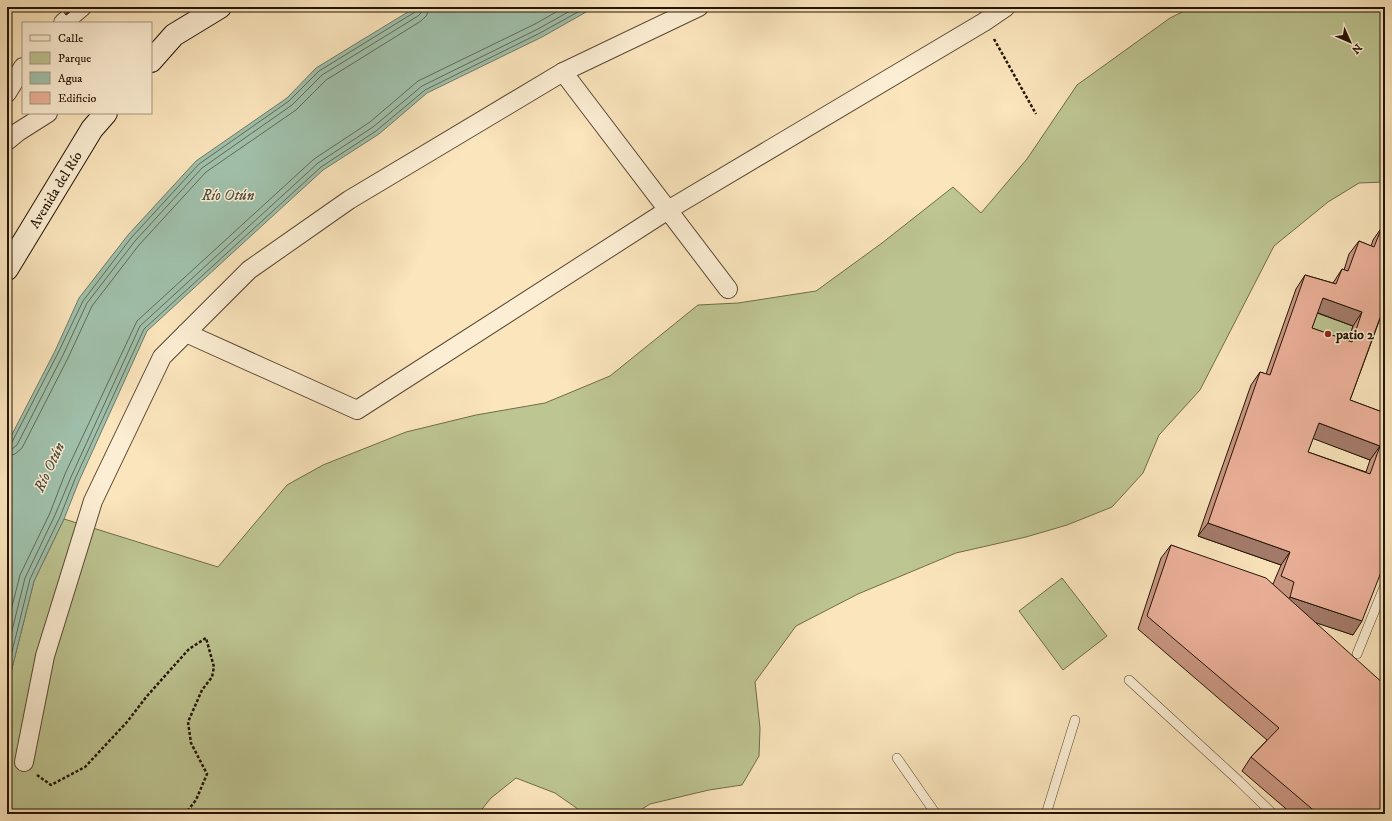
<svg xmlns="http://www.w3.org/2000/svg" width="1392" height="821" font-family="'IM FELL DW Pica',serif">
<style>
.green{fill:#bdc592;stroke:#706c4a}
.water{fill:#a0c0ab;stroke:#6e7b68}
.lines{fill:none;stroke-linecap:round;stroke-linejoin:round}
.shore{stroke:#626a57;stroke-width:1}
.lane-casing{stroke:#594832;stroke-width:10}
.street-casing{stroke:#594832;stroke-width:20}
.secondary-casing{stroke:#231403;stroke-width:24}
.path{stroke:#231403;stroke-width:2.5;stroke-dasharray:3 2;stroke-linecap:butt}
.lane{stroke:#fceed4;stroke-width:9}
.street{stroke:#fceed4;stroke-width:18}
.secondary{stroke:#fceed4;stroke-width:22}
.wall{fill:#cb9884;stroke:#231403;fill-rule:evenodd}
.shaded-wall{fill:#a57c6c;stroke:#231403}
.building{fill:#ecb19a;stroke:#231403;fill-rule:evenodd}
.poi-dot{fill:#8f2418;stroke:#fceed4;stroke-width:1.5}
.labels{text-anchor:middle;stroke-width:3;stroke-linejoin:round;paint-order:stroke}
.street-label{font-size:14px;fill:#231403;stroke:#fceed4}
.poi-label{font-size:14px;font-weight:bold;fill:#231403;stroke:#fceed4;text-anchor:start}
.water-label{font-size:15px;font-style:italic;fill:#4f503e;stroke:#fceed4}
</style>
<rect width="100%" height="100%" fill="#fbe5bd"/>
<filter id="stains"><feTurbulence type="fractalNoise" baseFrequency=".005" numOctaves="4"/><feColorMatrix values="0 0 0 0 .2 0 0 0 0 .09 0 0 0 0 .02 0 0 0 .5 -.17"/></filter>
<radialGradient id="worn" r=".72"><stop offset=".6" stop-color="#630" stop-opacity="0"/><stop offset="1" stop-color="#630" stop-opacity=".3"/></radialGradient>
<g class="green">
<polygon points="1192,7 1385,7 1385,182 1359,183 1328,202 1274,246 1200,390 1159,435 1143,473 1112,507 1067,525 1026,537 956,553 858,594 796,626 755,682 760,728 759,756 742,785 709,790 650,804 634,814 585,814 555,793 516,778 491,798 478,814 7,814 7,688 34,581 64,519 218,567 287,485 323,465 406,432 476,415 545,403 610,376 698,305 738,303 816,291 882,243 953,187 981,213 1027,159 1077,85 1170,18"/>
<polygon points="1313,311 1353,326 1342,356 1302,341"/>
<polygon points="1062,578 1107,636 1063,670 1019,611"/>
</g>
<polygon class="water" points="416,7 595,7 542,37 427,93 379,134 323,170 147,331 79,481 64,519 34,581 7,688 7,444 55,351 79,298 128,235 196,161 287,98 316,68"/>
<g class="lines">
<g class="shore">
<polyline points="7,445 10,445 12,442 58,353 83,301 131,238 199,164 289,101 319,71 415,12 417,7"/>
<polyline points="7,450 12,449 17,445 63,355 87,303 135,241 202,168 292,105 322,75 418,16 421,13 422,7"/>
<polyline points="7,456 15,454 22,448 68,358 92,306 139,245 206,172 296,110 326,80 421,21 427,15 428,7"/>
<polyline points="7,626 20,575 50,513 65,474 137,321 314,159 370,122 418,81 535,24 565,7"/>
<polyline points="7,651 25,578 55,515 71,477 140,326 318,163 373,127 422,86 538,29 577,7"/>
<polyline points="7,672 30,579 60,517 75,479 144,329 321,167 376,131 425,90 540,33 587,7"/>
</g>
<defs>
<g id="lane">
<polyline points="1357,654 1385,585"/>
<polyline points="1129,680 1239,781 1273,814"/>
<polyline points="897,758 936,814"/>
<polyline points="1046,814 1075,720"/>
</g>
<g id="street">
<polyline points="63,23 82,7"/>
<polyline points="563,72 728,289"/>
<polyline points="7,93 23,67"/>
<polyline points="7,141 18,132 48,113"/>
<polyline points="186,333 357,410 668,210 984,22 1006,7"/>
<polyline points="24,762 45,656 93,501 162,357 249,270 349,200 563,72 699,7"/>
</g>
<g id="secondary">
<polyline points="151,61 174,35 220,7"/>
<path id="s1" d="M7,269l85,-140 14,-16"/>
</g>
</defs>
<use href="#lane" class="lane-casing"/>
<use href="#street" class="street-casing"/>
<use href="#secondary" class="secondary-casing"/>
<g class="path">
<polyline points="994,39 1036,114"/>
<polyline points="37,775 51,785 85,767 127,722 147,696 189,649 206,638 214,667 212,677 202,690 188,722 191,743 207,774 196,800 185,814"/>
</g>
<use href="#lane" class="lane"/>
<use href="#street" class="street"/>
<use href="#secondary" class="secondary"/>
</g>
<g class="wall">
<polygon points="60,7 76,7 66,15"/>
<path d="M1382,227l3,1v81l-1,-1 -34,92 35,13 -32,222 -38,-13 70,192h-93l-50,-43 9,-14 16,-17 -129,-111 23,-71 10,-13 102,39 8,-19 -83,-29 53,-151 9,-13 6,2 30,-85 9,-14 28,8 9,-14 2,1 5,-16 10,-13 12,5 2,-6zM1317,313l36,13 -5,15 -36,-13zM1313,438l57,22 -4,12 -58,-20z"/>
</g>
<g class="shaded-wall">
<polygon points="74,7 76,7 66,15 68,11"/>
<polygon points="1323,298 1362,312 1353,326 1313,311"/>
<polygon points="1319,423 1380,446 1370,460 1309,437"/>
<polygon points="1208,523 1290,552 1281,565 1198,536"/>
<polygon points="1290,597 1362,621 1353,635 1280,611"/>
</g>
<g class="building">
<polygon points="65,7 74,7 68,11"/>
<path d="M1382,227l3,1v76l-35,96 35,13v149l-23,59 -72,-24 4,-15 -13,-6 9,-24 -82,-29 52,-151 10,3 35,-100 31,9 6,-15 6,2 11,-30 15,6zM1323,298l39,14 -10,30 -40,-14zM1319,423l61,23 -10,28 -62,-22z"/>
<polygon points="1171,545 1266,578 1385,685 1385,814 1318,814 1251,757 1279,728 1147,616"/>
</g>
<circle class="poi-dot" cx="1328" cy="334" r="4"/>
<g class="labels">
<g class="street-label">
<text dy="5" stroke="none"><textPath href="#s1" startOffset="93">Avenida del Río</textPath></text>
</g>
<g class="poi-label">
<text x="1336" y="339">patio 2</text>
</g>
<g class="water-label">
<text x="228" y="200">Río Otún</text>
<text transform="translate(49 467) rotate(-65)" y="5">Río Otún</text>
</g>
</g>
<rect width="1392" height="821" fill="none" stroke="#fbe5bd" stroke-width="24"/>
<rect x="8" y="8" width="1376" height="805" fill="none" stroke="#231403" stroke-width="2"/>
<rect x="12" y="12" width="1368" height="797" fill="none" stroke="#231403"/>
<rect x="22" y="22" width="130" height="92" fill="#fceed4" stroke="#a59780"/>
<rect x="30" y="35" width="20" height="6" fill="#fceed4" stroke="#a59780"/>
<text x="58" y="42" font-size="12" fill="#231403">Calle</text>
<rect x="30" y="52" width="20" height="12" fill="#bdc592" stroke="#a59780"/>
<text x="58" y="62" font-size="12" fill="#231403">Parque</text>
<rect x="30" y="72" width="20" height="12" fill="#a0c0ab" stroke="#a59780"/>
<text x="58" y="82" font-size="12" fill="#231403">Agua</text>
<rect x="30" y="92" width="20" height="12" fill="#ecb19a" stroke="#a59780"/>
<text x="58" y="102" font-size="12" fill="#231403">Edificio</text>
<g transform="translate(1350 42) rotate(135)" stroke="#fceed4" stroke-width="3" paint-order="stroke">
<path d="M0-3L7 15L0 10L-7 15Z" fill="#231403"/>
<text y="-6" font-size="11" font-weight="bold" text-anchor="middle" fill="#231403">N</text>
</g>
<rect width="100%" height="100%" filter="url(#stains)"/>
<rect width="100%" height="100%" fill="url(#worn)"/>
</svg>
